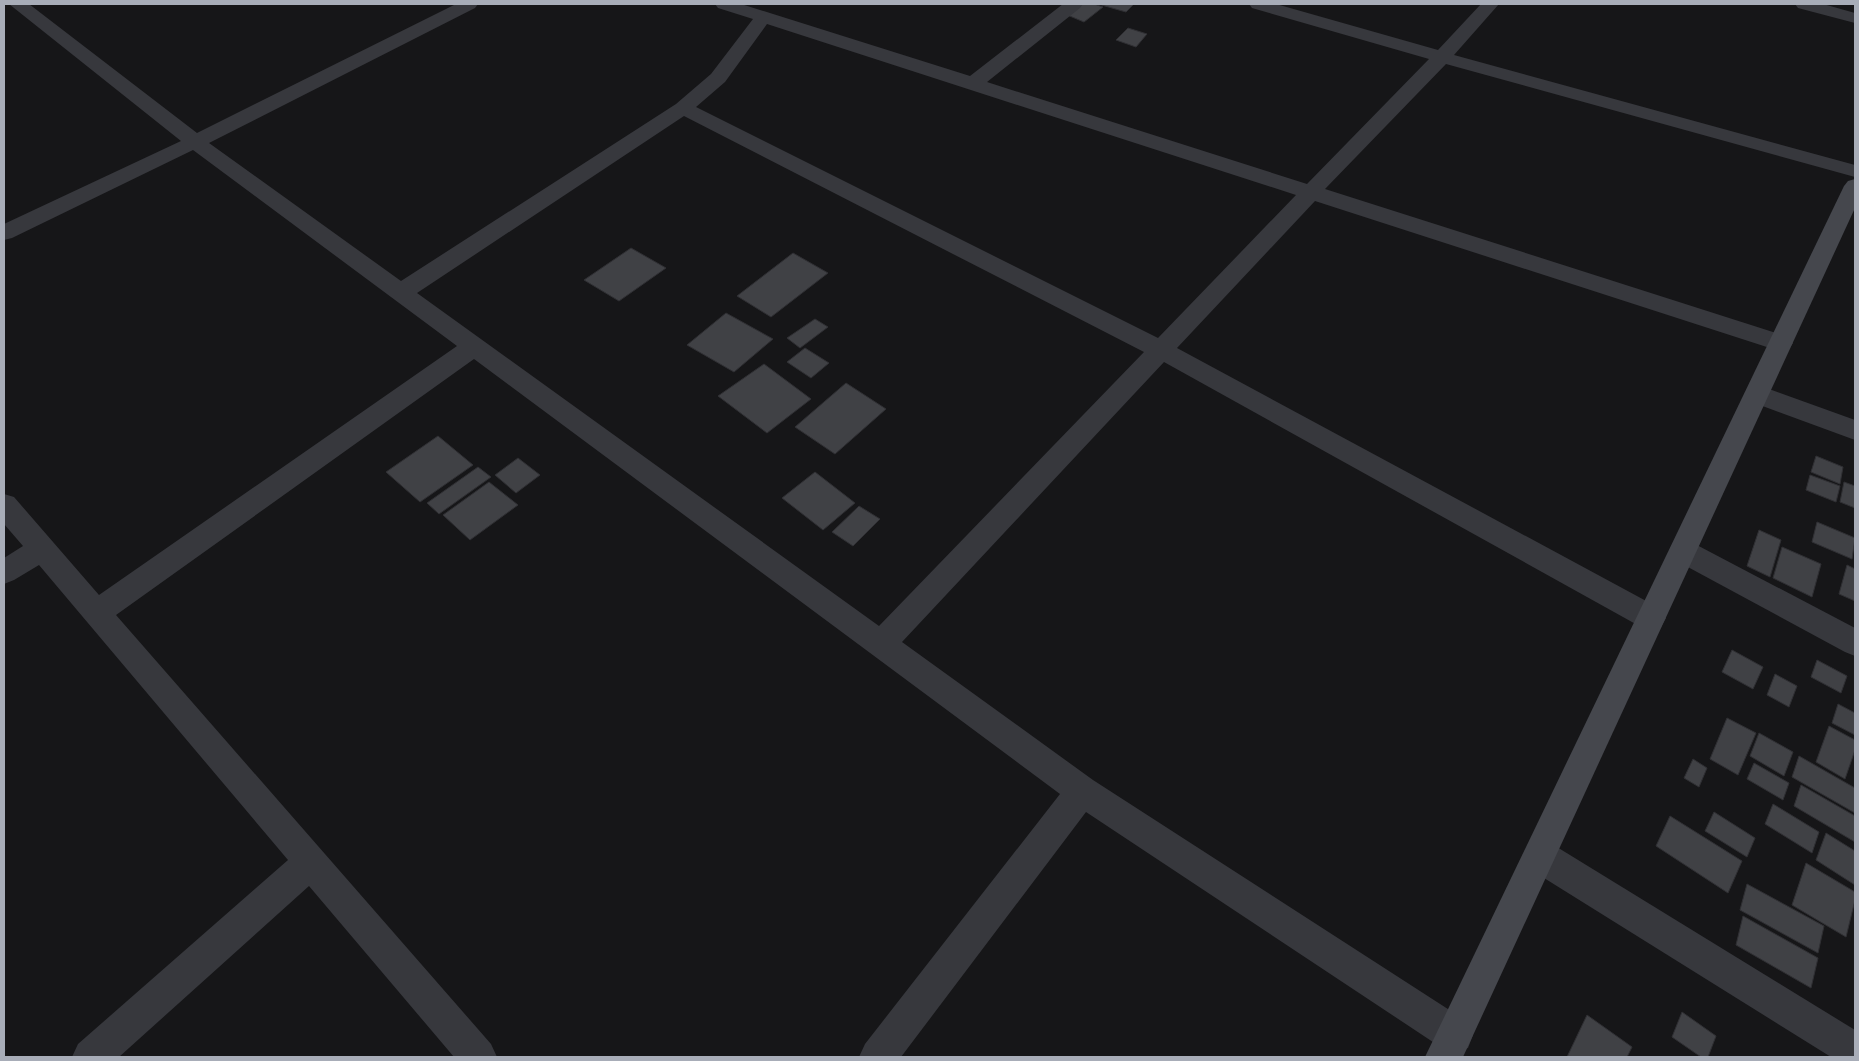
<svg xmlns="http://www.w3.org/2000/svg" width="1859" height="1061" font-family="'Source Sans 3',sans-serif">
<style>
.building{fill:#404145;stroke:#303034}
.lines{fill:none;stroke-linecap:round;stroke-linejoin:round}
.street{fill:#37383d;fill-rule:evenodd}
.secondary{fill:#45474d;fill-rule:evenodd}
</style>
<rect width="100%" height="100%" fill="#161618"/>
<g class="building">
<polygon points="1079,4 1094,4 1103,7 1084,22 1065,14"/>
<polygon points="1098,4 1134,4 1126,12"/>
<polygon points="1128,28 1147,34 1136,47 1116,40"/>
<polygon points="631,248 666,268 619,301 584,280"/>
<polygon points="793,253 828,273 771,317 737,296"/>
<polygon points="726,313 773,339 734,372 687,345"/>
<polygon points="815,319 828,327 800,348 787,338"/>
<polygon points="805,348 829,363 811,378 787,362"/>
<polygon points="764,364 811,399 767,433 718,396"/>
<polygon points="846,383 886,409 835,454 795,427"/>
<polygon points="438,436 473,465 420,502 386,472"/>
<polygon points="1816,456 1843,467 1840,484 1811,472"/>
<polygon points="518,458 540,475 516,493 495,475"/>
<polygon points="478,467 491,477 439,514 427,503"/>
<polygon points="815,472 855,503 823,530 782,498"/>
<polygon points="1810,475 1840,486 1836,502 1806,490"/>
<polygon points="489,482 518,505 470,540 443,515"/>
<polygon points="1844,482 1855,486 1855,508 1840,502"/>
<polygon points="859,506 880,519 853,546 832,532"/>
<polygon points="1817,522 1855,538 1852,559 1812,542"/>
<polygon points="1759,530 1781,540 1770,577 1747,566"/>
<polygon points="1782,547 1821,564 1812,597 1773,578"/>
<polygon points="1847,565 1855,569 1855,601 1839,594"/>
<polygon points="1732,650 1763,667 1753,689 1722,672"/>
<polygon points="1817,660 1847,676 1841,693 1811,677"/>
<polygon points="1775,674 1797,686 1789,707 1767,695"/>
<polygon points="1838,704 1855,713 1855,735 1832,723"/>
<polygon points="1727,718 1756,733 1738,775 1710,759"/>
<polygon points="1829,726 1855,740 1855,750 1845,779 1816,762"/>
<polygon points="1759,733 1793,752 1784,776 1750,756"/>
<polygon points="1799,756 1855,788 1855,813 1792,777"/>
<polygon points="1693,759 1707,768 1699,787 1684,778"/>
<polygon points="1754,763 1789,783 1783,800 1747,779"/>
<polygon points="1801,785 1855,816 1855,842 1794,806"/>
<polygon points="1773,804 1819,832 1812,853 1765,824"/>
<polygon points="1714,812 1755,838 1747,857 1705,831"/>
<polygon points="1670,816 1742,861 1728,893 1656,846"/>
<polygon points="1826,833 1855,851 1855,885 1816,860"/>
<polygon points="1806,863 1855,892 1855,900 1846,937 1792,905"/>
<polygon points="1747,884 1824,926 1818,953 1740,910"/>
<polygon points="1743,916 1818,958 1811,988 1736,945"/>
<polygon points="1682,1012 1716,1036 1708,1057 1701,1057 1672,1037"/>
<polygon points="1587,1015 1632,1047 1627,1057 1567,1057"/>
</g>
<g class="lines">
<g class="street">
<path d="M9,4h20l168,129 259,-129h22l-3,4 -266,135 192,138 275,-177 35,-30 42,-55 -35,-11 -3,-4h26l229,72 93,-72h20l-3,4 -93,74 320,102 122,-125 -177,-51 -3,-4h27l162,46 43,-46h18l-45,51 401,110v12l-409,-113 -121,125 464,148 4,6 -4,6 -8,3 -8,-3 -458,-148 -138,147 484,261 5,9 -5,9 -10,4 -10,-4 -477,-265 -262,280 191,138 375,242 5,13 -5,13 -13,5 -13,-5 -356,-236 -185,245h-42l6,-13 195,-250 -586,-435 -358,256 375,429 6,13h-43l-145,-171 -190,171h-47l6,-13 210,-184 -249,-295 -25,15 -10,4v-26l19,-12 -19,-22v-30l10,3 85,98 358,-249 -264,-196 -181,88 -8,2v-16l177,-83zM767,24l529,171 -138,143 -462,-231 29,-25zM684,116l460,236 -265,274 -462,-333z"/>
<polygon points="1795,4 1823,4 1855,13 1855,23 1798,8"/>
<polygon points="1758,385 1855,420 1855,440 1749,401 1746,394 1749,387"/>
<polygon points="1683,539 1693,543 1855,628 1855,656 1845,652 1673,559 1669,551 1673,543"/>
<polygon points="1540,839 1552,844 1855,1030 1855,1057 1831,1057 1528,868 1523,856 1528,844"/>
</g>
<polygon class="secondary" points="1855,179 1855,208 1463,1057 1425,1057 1844,186 1848,181"/>
</g>
<rect width="1859" height="1061" fill="none" stroke="#a8adb8" stroke-width="10"/>
</svg>
